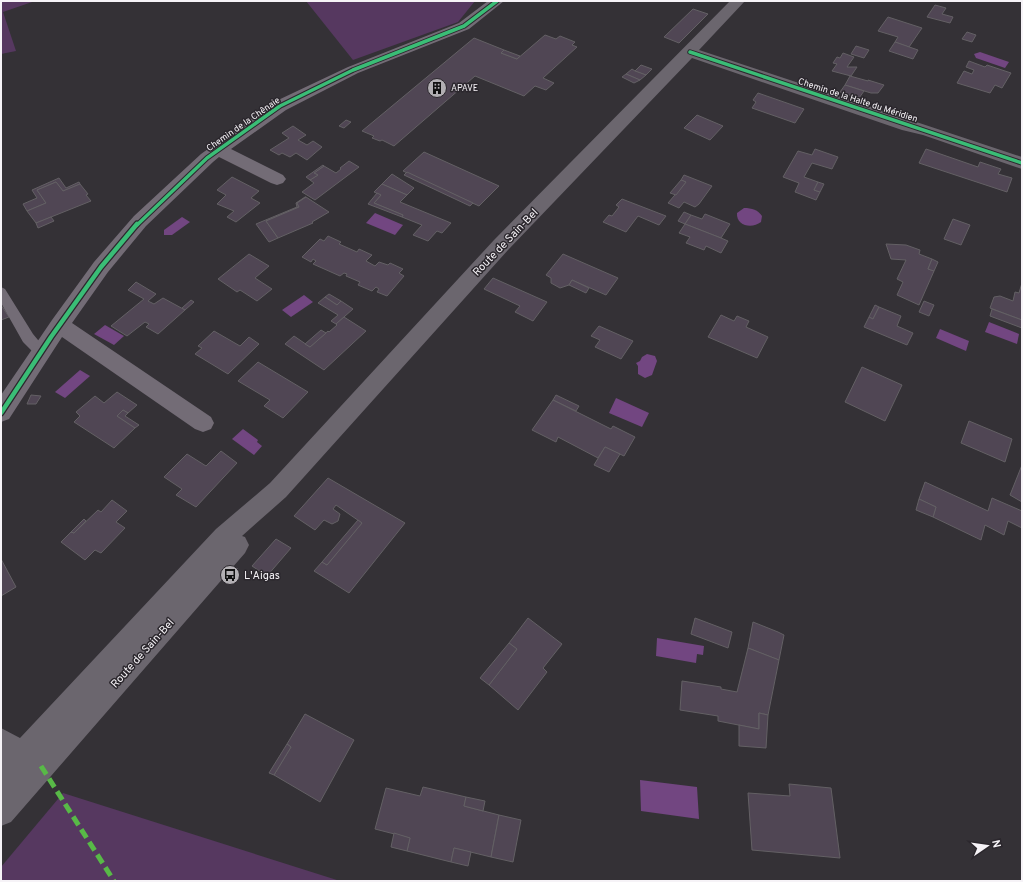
<svg xmlns="http://www.w3.org/2000/svg" width="1023" height="882" font-family="Overpass,sans-serif">
<style>
.green{fill:#563860}
.water{fill:#724681}
.building{fill:#504654;stroke:#636064}
.lines{fill:none;stroke-linecap:round;stroke-linejoin:round}
.lane{fill:#736c76;fill-rule:evenodd}
.street{fill:#736c76;fill-rule:evenodd}
.secondary{fill:#6b666e;fill-rule:evenodd}
.quiet{stroke:#58b947;stroke-width:5;stroke-dasharray:10 5;stroke-linecap:butt}
.cycleway-far1-casing{stroke:#2b272d;stroke-width:5.5}
.cycleway-casing{stroke:#2b272d;stroke-width:7}
.cycleway-far1{stroke:#3abd76;stroke-width:3.5}
.cycleway{stroke:#3abd76;stroke-width:4.5}
.labels{text-anchor:middle;stroke-width:3;stroke-linejoin:round;paint-order:stroke}
.far-poi-label{font-size:9px;fill:#f6f3f7;stroke:#2b272d;text-anchor:start}
.far-street-label{font-size:9px;fill:#f6f3f7;stroke:#2b272d}
.street-label{font-size:11px;fill:#f6f3f7;stroke:#2b272d}
.poi-label{font-size:11px;fill:#f6f3f7;stroke:#2b272d;text-anchor:start}
</style>
<rect width="100%" height="100%" fill="#343136"/>
<g class="green">
<polygon points="1,1 35,1 3,12 16,51 1,54"/>
<polygon points="306,1 475,1 458,22 353,60"/>
<polygon points="63,793 340,881 1,881 1,867"/>
</g>
<g class="water">
<polygon points="980,52 1009,62 1005,68 976,58 974,54"/>
<path d="M744,208c8,0 14,2 18,8l-1,6c-9,7 -25,4 -24,-9z"/>
<polygon points="375,213 403,225 395,235 366,223"/>
<polygon points="182,217 190,222 172,235 164,235 164,230"/>
<polygon points="304,295 313,302 291,317 282,310"/>
<polygon points="989,322 1019,334 1017,344 985,332"/>
<polygon points="105,325 124,336 114,345 94,334"/>
<polygon points="940,329 969,341 966,351 936,338"/>
<polygon points="647,354 655,356 657,361 652,375 645,378 638,374 638,366 636,363 640,361 642,357"/>
<polygon points="80,370 90,376 65,398 55,392"/>
<polygon points="616,398 649,413 642,427 609,413"/>
<polygon points="243,429 258,440 257,442 262,446 254,455 232,439"/>
<polygon points="657,638 704,646 703,655 697,654 696,663 656,656"/>
<polygon points="640,780 697,787 699,819 641,811"/>
</g>
<g class="building">
<polygon points="935,5 946,8 942,14 953,17 950,23 927,17"/>
<polygon points="693,9 708,14 679,43 664,37"/>
<polygon points="888,17 922,28 909,47 895,42 898,37 878,31"/>
<polygon points="967,32 976,35 972,42 962,39"/>
<polygon points="545,35 556,39 560,36 575,42 572,45 577,47 543,78 554,83 546,90 535,86 524,96 475,76 394,146 382,140 380,141 372,138 374,136 362,131 474,38 504,50 501,53 517,59"/>
<polygon points="895,42 918,50 913,59 889,51"/>
<polygon points="856,46 869,50 864,58 851,54"/>
<polygon points="504,50 520,56 517,59 501,53"/>
<polygon points="843,53 854,57 847,67 857,67 851,76 832,71 837,64 833,63 837,57 840,58"/>
<polygon points="969,61 985,67 987,65 1011,73 1002,88 995,85 990,93 957,83 964,71 972,74 974,70 966,67"/>
<polygon points="641,65 652,69 646,75 635,71"/>
<polygon points="632,69 635,71 646,75 640,80 626,74"/>
<polygon points="626,74 640,80 634,83 622,77"/>
<polygon points="850,76 868,81 868,80 884,85 878,93 871,93 845,85"/>
<polygon points="845,85 864,91 859,98 840,92"/>
<polygon points="758,93 804,109 795,123 752,108 756,102 753,100"/>
<polygon points="697,115 723,126 710,140 684,128"/>
<polygon points="346,120 351,122 344,128 339,126"/>
<polygon points="293,126 306,135 298,140 307,145 313,141 322,147 307,160 296,153 290,157 282,153 279,155 270,150 289,138 282,133"/>
<polygon points="815,149 838,157 832,169 812,163 804,177 818,182 814,190 820,192 816,200 795,192 799,183 783,177 798,151 812,155"/>
<polygon points="926,149 978,167 980,162 1001,169 998,174 1012,178 1007,192 919,163"/>
<polygon points="424,152 499,186 479,206 403,171"/>
<polygon points="349,161 359,167 315,200 302,192 314,183 310,180 318,175 314,173 324,166 336,173 341,169 340,168"/>
<polygon points="323,165 324,166 314,173 318,175 310,180 306,177"/>
<polygon points="407,172 473,203 470,206 404,175"/>
<polygon points="392,174 414,188 407,195 382,184"/>
<polygon points="684,175 712,186 699,204 695,207 684,202 679,208 668,203 686,182 681,180"/>
<polygon points="232,177 259,191 251,198 260,203 236,222 227,217 234,211 217,204 226,195 217,190"/>
<polygon points="59,178 66,188 79,182 80,184 63,191 56,182 37,190 46,203 27,211 23,204 37,198 32,190"/>
<polygon points="681,180 686,182 676,195 670,193"/>
<polygon points="56,182 63,191 80,184 88,194 86,195 91,201 36,223 27,211 46,203 37,190"/>
<polygon points="818,182 824,184 820,192 814,190"/>
<polygon points="382,184 407,195 400,202 451,223 442,233 437,231 428,241 413,235 422,225 402,217 403,215 374,203 381,195 374,192"/>
<polygon points="377,193 381,195 374,203 403,215 402,217 368,204"/>
<polygon points="305,197 306,197 297,203 299,207 266,221 278,238 269,242 256,224 297,207 296,203"/>
<polygon points="306,197 329,212 312,222 313,223 278,238 266,221 299,207 297,203"/>
<polygon points="622,199 666,216 659,225 638,216 626,232 603,222 609,215 612,216 619,207 616,205"/>
<polygon points="684,212 691,215 685,224 678,221"/>
<polygon points="705,214 730,224 721,238 685,224 691,215 702,219"/>
<polygon points="51,217 54,221 38,228 36,223"/>
<polygon points="953,219 970,225 961,245 944,239"/>
<polygon points="685,224 721,238 728,241 721,253 706,246 704,250 686,243 690,237 679,233"/>
<polygon points="328,236 341,242 339,244 357,252 359,249 372,255 366,261 375,266 379,262 388,265 390,263 403,269 399,273 404,276 387,296 377,292 379,289 376,287 372,291 358,285 360,282 346,276 347,274 344,273 340,276 313,264 316,261 313,259 311,262 302,257 320,239 324,241"/>
<polygon points="886,244 906,245 920,250 919,254 932,259 928,269 934,271 919,305 897,295 903,282 897,279 906,260 891,259"/>
<polygon points="249,254 269,266 255,278 272,289 257,301 240,290 237,292 218,279"/>
<polygon points="563,254 618,278 606,295 572,280 569,285 560,288 551,283 551,278 546,275"/>
<polygon points="932,259 938,262 934,271 928,269"/>
<polygon points="493,278 547,302 533,321 515,312 520,306 484,289"/>
<polygon points="572,280 589,288 586,293 569,285"/>
<polygon points="136,282 156,294 148,301 154,304 163,298 185,310 158,334 146,327 149,324 145,322 127,336 111,326 144,299 128,290"/>
<polygon points="1022,283 1022,320 990,308 994,297 1000,296 1013,301 1015,292 1019,293"/>
<polygon points="329,294 341,301 337,305 325,297"/>
<polygon points="325,297 337,305 341,301 353,309 336,324 331,321 338,315 318,303"/>
<polygon points="191,300 194,302 185,310 182,308"/>
<polygon points="924,301 934,305 929,316 919,312"/>
<polygon points="1,305 9,317 1,320"/>
<polygon points="875,305 879,307 873,319 869,317"/>
<polygon points="879,307 901,316 897,326 913,333 907,345 864,327 869,317 873,319"/>
<polygon points="992,309 1022,320 1022,328 990,316"/>
<polygon points="721,315 734,321 737,316 749,321 746,327 768,337 757,358 708,337"/>
<polygon points="344,317 366,331 324,370 285,344 294,336 310,347 328,331 329,332 337,325 336,324"/>
<polygon points="599,326 633,341 621,359 595,347 600,340 591,336"/>
<polygon points="321,330 326,333 310,347 305,344"/>
<polygon points="214,331 240,346 249,337 259,344 228,374 195,354 202,348 198,346"/>
<polygon points="258,362 308,392 283,418 264,406 270,400 238,381"/>
<polygon points="862,367 902,385 885,421 845,402"/>
<polygon points="117,392 137,405 128,413 123,410 117,416 135,428 114,448 74,422 80,416 76,412 95,396 104,403"/>
<polygon points="31,395 41,396 36,404 27,404"/>
<polygon points="556,395 579,406 576,411 553,400"/>
<polygon points="553,400 611,429 613,426 635,437 624,456 605,447 598,458 558,437 556,442 532,430"/>
<polygon points="123,410 128,413 125,416 139,425 135,428 117,416"/>
<polygon points="969,421 1012,439 1005,462 961,443"/>
<polygon points="605,447 620,454 609,472 594,465"/>
<polygon points="221,451 237,463 196,507 176,495 182,489 164,477 187,454 206,466"/>
<polygon points="1022,465 1022,502 1010,495"/>
<polygon points="328,478 405,523 349,593 314,571 322,562 327,565 362,523 336,505 333,509 340,514 338,521 332,524 324,520 315,530 294,516"/>
<polygon points="925,482 988,511 992,498 1022,511 1022,528 1008,521 1004,535 985,525 981,540 933,517 936,507 919,499"/>
<polygon points="919,499 936,507 933,517 916,510"/>
<polygon points="112,500 127,511 116,522 125,528 101,553 95,550 85,560 61,542 71,532 74,533 98,510 101,512"/>
<polygon points="84,519 86,521 74,533 71,532"/>
<polygon points="358,520 362,523 327,565 322,562"/>
<polygon points="276,539 291,548 267,576 252,566"/>
<polygon points="1,559 16,587 1,596"/>
<polygon points="528,618 562,644 543,668 547,672 518,710 489,685 517,649 509,643"/>
<polygon points="695,618 732,632 728,648 691,634"/>
<polygon points="753,622 778,632 784,635 779,660 748,648"/>
<polygon points="509,643 517,649 489,685 480,678"/>
<polygon points="748,648 779,660 768,715 759,713 759,729 718,721 718,716 680,710 682,681 721,687 721,689 737,692"/>
<polygon points="759,713 768,715 766,748 739,746 739,725 759,729"/>
<polygon points="305,714 354,740 320,802 274,775 291,747 287,744"/>
<polygon points="287,744 291,747 274,775 269,773"/>
<polygon points="789,784 831,788 840,858 752,850 748,793 790,796"/>
<polygon points="423,787 466,797 464,806 499,815 491,857 454,848 451,862 407,851 410,838 375,829 386,788 420,796"/>
<polygon points="466,797 485,801 483,811 464,806"/>
<polygon points="499,815 521,820 513,862 491,857"/>
<polygon points="394,833 410,838 407,851 391,847"/>
<polygon points="454,848 471,852 468,866 451,862"/>
</g>
<g class="lines">
<polygon class="lane" points="1,287 5,289 33,334 48,352 47,356 42,357 37,356 23,342 1,303"/>
<polygon class="street" points="488,1 504,1 469,29 358,73 286,110 231,149 283,175 286,179 283,183 277,185 271,183 219,157 213,162 146,226 108,272 72,323 211,417 214,423 211,429 203,432 195,429 62,337 9,419 1,422 1,395 52,320 94,262 134,216 201,154 274,102 348,67 459,23"/>
<polygon class="secondary" points="730,1 745,1 699,50 1022,157 1022,169 923,135 902,130 692,58 508,250 286,497 242,536 245,537 249,545 245,553 11,822 1,826 1,728 20,738 216,529 270,483 494,240"/>
<polyline class="quiet" points="41,766 114,881"/>
<defs>
<g id="cycleway-far1">
<polyline points="690,52 1022,163"/>
<polyline points="137,225 207,158 280,106 353,70 464,26 497,1"/>
</g>
<polyline id="cycleway" points="1,413 51,337 101,267 137,224"/>
</defs>
<use href="#cycleway-far1" class="cycleway-far1-casing"/>
<use href="#cycleway" class="cycleway-casing"/>
<use href="#cycleway-far1" class="cycleway-far1"/>
<use href="#cycleway" class="cycleway"/>
</g>
<defs>
<symbol id="building-disc" viewBox="-11 -11 22 22"><circle r="9.5" fill="#b2afb3" stroke="#2b272d"/><path d="M-4-6H4V6H1V3H-1V6H-4ZM-2.5-4.3h1.7v1.8h-1.7ZM.8-4.3h1.7v1.8H.8ZM-2.5-1h1.7V.8h-1.7ZM.8-1h1.7V.8H.8Z" fill="#111"/></symbol>
<symbol id="bus-disc" viewBox="-11 -11 22 22"><circle r="9.5" fill="#b2afb3" stroke="#2b272d"/><path d="M-5-6H5V4H4V6H2V4H-2V6H-4V4H-5ZM-3.5-4V0h7V-4ZM-3.5 1.2v1.5H-2V1.2ZM2 1.2v1.5H3.5V1.2Z" fill="#111"/></symbol>
</defs>
<g fill-rule="evenodd">
<use href="#building-disc" x="426" y="77" width="22" height="22"/>
<use href="#bus-disc" x="219" y="564" width="22" height="22"/>
</g>
<g class="labels">
<g class="far-poi-label">
<text x="451" y="91">APAVE</text>
</g>
<g class="far-street-label">
<text transform="translate(858 100) rotate(18)" y="3">Chemin de la Halte du Méridien</text>
<text transform="translate(243 124) rotate(-35)" y="3">Chemin de la Chênaie</text>
</g>
<g class="street-label">
<text transform="translate(505 242) rotate(-46)" y="4">Route de Sain-Bel</text>
<text transform="translate(142 653) rotate(-48)" y="4">Route de Sain-Bel</text>
</g>
<g class="poi-label">
<text x="244" y="579">L'Aigas</text>
</g>
</g>
<rect width="1023" height="882" fill="none" stroke="#f6f3f7" stroke-width="4"/>
<g transform="translate(987 846) rotate(77)" stroke="#2b272d" stroke-width="3" paint-order="stroke">
<path d="M0-3L7 15L0 10L-7 15Z" fill="#f6f3f7"/>
<text y="-6" font-size="11" font-weight="bold" text-anchor="middle" fill="#f6f3f7">N</text>
</g>
</svg>
